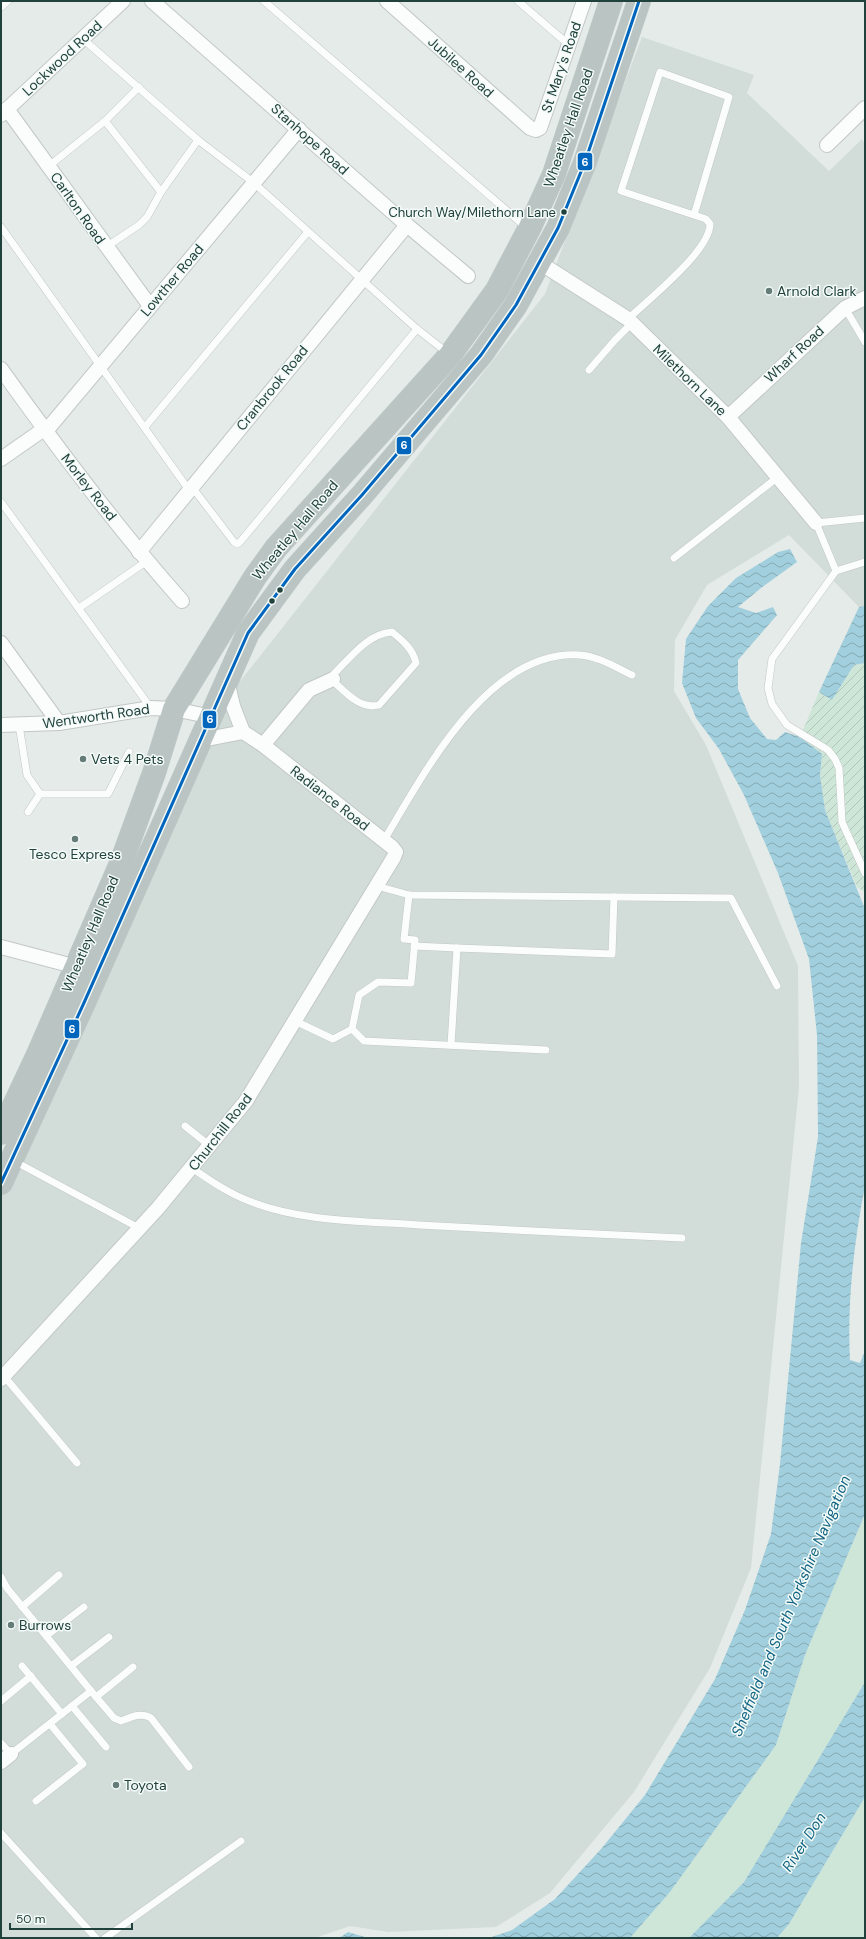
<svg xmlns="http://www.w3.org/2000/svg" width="866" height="1939" font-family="'DM Sans',sans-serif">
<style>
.built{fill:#d2ddd9}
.green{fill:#cde6d7}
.garden{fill:url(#garden-furrows)}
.water{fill:url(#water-waves)}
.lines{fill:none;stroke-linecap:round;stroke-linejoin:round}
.lane-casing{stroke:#c2c8c6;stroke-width:8}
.street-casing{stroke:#c2c8c6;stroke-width:16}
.highway-casing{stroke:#bcc7c5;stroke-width:24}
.lane{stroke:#fbfcfc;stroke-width:7}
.street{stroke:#fbfcfc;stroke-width:14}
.highway{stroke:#bac4c3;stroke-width:22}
.bus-1-casing{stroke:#f3faf7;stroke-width:6}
.bus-1{stroke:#0065bd;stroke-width:3}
.bus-dot{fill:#20413c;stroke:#f3faf7;stroke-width:1.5}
.poi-dot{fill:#657c79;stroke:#f3faf7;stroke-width:1.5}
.labels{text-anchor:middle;stroke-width:3;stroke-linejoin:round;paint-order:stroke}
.bus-label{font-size:13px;fill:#20413c;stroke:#f3faf7;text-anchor:end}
.street-label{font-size:14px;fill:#20413c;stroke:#f3faf7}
.poi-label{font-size:14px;fill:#20413c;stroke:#f3faf7;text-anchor:start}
.water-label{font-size:15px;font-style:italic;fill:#136584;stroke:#f3faf7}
.line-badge{stroke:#f3faf7;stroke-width:1.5}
.badge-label{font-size:11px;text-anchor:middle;font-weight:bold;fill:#fff}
</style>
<defs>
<pattern id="garden-furrows" width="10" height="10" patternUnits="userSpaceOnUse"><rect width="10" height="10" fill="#cde6d7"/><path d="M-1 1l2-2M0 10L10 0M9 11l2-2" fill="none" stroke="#b0c6b9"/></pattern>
<pattern id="water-waves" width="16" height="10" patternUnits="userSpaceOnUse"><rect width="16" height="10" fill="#a2cfdd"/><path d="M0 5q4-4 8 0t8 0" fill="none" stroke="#84aab4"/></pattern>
</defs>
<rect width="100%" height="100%" fill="#e5ebe9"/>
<polygon class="built" points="642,37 754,75 747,93 829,171 862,139 865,145 865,606 859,607 789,535 707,585 675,640 674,691 706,745 798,966 799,1087 751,1568 710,1668 634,1792 550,1893 496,1927 388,1932 350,1926 315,1938 1,1938 1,1183 212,717 545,294"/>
<g class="green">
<polygon points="865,1514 865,1682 744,1882 689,1938 630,1938 670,1892 776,1745 805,1655"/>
<polygon points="865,1797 865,1938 777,1938 789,1924"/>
</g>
<polygon class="garden" points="865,663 865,892 857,887 825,810 820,775 822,754 800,737 819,692 832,700 854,665"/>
<g class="water">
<path d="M790,549l7,13 -36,26 -23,19 18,6 17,-6 4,8 -39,45v29l12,29 17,21 9,1 9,-8 15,5 22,17 -2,21 5,35 40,99v277c-11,56 -18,116 -15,174l10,3 5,-12v163l-60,141 -29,90 -106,147 -40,46h-141l23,-8 43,-31 46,-50 44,-54 70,-116 30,-69 26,-76 9,-70 21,-221 17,-106 -1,-102 -8,-76 -31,-86 -34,-78 -25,-46 -23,-31 -14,-35 4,-44 22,-33 28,-28 42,-26z"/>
<polygon points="865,606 865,663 854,665 832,700 819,692 859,607"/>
<polygon points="865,1682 865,1797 789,1924 777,1938 689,1938 744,1882"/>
<polygon points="348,1932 368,1938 339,1938"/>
</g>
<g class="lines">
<defs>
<g id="lane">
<polyline points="264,1 527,228"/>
<polyline points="518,1 569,45"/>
<polyline points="1,7 8,1"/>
<polyline points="83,39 198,140 254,183 417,329 449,354"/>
<polyline points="105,121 161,192"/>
<polyline points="49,166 105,121 139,87"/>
<polyline points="1,227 189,490"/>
<polyline points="106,247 139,225 147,217 161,192 198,140"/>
<polyline points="845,308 865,342"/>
<path d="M628,319c21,-20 82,-68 82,-95l-4,-5 -85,-28 39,-119 69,25 -35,118"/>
<polyline points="589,370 615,340 632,323"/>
<polyline points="145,427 307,233"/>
<polyline points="192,487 234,542 237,544 240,542 417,329"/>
<polyline points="1,502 151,708"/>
<polyline points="865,518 816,523 836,571 772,659 768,688 772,704 787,725 828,750 835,759 839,768 842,822 865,873"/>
<polyline points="674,558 778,477"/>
<polyline points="836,571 865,562"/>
<polyline points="79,608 147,561"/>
<path d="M392,632c11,9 21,17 24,31l-37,42c-18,5 -33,-12 -46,-24v-6c17,-17 34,-41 59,-43z"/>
<polyline points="19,725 27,775 40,794 108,794 129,752"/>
<polyline points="28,812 40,794"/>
<path d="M384,840c40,-66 103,-190 195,-185 19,1 36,12 53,20"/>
<polyline points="377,886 409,895 731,898 777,986"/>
<polyline points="414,946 457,948"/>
<polyline points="295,1021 333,1039 352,1029 359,995 378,982 411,983 415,940 404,939 409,895"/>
<polyline points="352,1029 364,1041 546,1050"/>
<polyline points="451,1045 457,948 612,954 614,897"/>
<polyline points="185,1126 210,1146"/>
<polyline points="14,1161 139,1228"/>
<path d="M192,1168c19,13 36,25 57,33 53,21 114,20 170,24 88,5 175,9 263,13"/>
<polyline points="4,1376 77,1463"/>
<polyline points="1,1577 7,1588 91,1691 11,1754 1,1743"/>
<polyline points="22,1607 59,1575"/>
<polyline points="46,1636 84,1607"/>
<polyline points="22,1666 62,1714"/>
<polyline points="71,1666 109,1637"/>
<path d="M91,1691l23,27 7,3c10,-4 20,-9 30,-3l38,49"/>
<polyline points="96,1697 133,1667"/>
<polyline points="1,1701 31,1676"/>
<polyline points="72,1706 106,1747"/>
<polyline points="36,1801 83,1764 50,1724"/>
<polyline points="1,1833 96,1938"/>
<polyline points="105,1938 241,1841"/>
</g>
<g id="street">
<polyline points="152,1 407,225 468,276"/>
<polyline points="387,1 530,128 536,130 540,128 584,1"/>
<polyline points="7,109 150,306"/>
<polyline points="1,115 123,1"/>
<polyline points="827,145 865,108"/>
<polyline points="540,263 628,319 728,417 816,523"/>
<path d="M1,369c57,80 116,159 181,232"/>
<polyline points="728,417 845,308 865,298"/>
<polyline points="46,431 299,129"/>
<polyline points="1,459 44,429"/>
<polyline points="139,552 407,225"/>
<polyline points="1,643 59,723"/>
<polyline points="227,681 233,706 243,732"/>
<polyline points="1,725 59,723 151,708 174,709 212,717"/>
<polyline points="263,745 309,690 333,679"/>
<polyline points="1,947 77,967"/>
<polyline points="1,1379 158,1208 246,1101 394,857 396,852 392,847 263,745 243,732 202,740"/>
<polyline points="1,1762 11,1754"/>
</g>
<g id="highway">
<polyline points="1,1133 39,1052 121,863 154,773 174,709 255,577 276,548 450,355 497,290 529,229 554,174 611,1"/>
<polyline points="1,1183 83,1005 248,633 295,569 362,495 481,355 516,305 558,228 585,162 639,1"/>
</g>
</defs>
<use href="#lane" class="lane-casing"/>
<use href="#street" class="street-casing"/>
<use href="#highway" class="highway-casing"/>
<use href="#lane" class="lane"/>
<use href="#street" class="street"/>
<use href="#highway" class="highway"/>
<defs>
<polyline id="bus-1" points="1,1183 83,1005 248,633 295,569 362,495 481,355 516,305 558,228 585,162 639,1"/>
</defs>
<use href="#bus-1" class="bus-1-casing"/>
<use href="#bus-1" class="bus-1"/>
</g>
<g class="bus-dot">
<circle cx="564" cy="212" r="3.5"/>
<circle cx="280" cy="590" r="3.5"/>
<circle cx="272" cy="601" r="3.5"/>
</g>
<g class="poi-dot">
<circle cx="769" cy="291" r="4"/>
<circle cx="83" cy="759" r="4"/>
<circle cx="75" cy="839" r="4"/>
<circle cx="11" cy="1625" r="4"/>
<circle cx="116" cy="1785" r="4"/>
</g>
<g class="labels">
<g class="bus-label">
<text x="556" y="217">Church Way/Milethorn Lane</text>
</g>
<g class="street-label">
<text transform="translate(62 58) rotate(-43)" y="5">Lockwood Road</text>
<text transform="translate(461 67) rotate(42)" y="5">Jubilee Road</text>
<text transform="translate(561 67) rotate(-71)" y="5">St Mary's Road</text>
<text transform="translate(568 128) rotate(-71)" y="5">Wheatley Hall Road</text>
<text transform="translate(310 139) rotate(42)" y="5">Stanhope Road</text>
<text transform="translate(78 208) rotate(55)" y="5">Carlton Road</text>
<text transform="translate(172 280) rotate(-50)" y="5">Lowther Road</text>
<text transform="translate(794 354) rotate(-43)" y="5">Wharf Road</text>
<text transform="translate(690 380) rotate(44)" y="5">Milethorn Lane</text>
<text transform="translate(272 388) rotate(-51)" y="5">Cranbrook Road</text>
<text transform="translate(89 487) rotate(52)" y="5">Morley Road</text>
<text transform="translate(295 530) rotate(-50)" y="5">Wheatley Hall Road</text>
<text transform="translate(96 716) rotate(-8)" y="5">Wentworth Road</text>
<text transform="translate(330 798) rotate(38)" y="5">Radiance Road</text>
<text transform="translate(90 934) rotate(-67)" y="5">Wheatley Hall Road</text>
<text transform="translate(220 1132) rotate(-52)" y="5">Churchill Road</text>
</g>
<g class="poi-label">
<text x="777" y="296">Arnold Clark</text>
<text x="91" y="764">Vets 4 Pets</text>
<text x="75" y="859" text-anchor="middle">Tesco Express</text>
<text x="19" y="1630">Burrows</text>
<text x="124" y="1790">Toyota</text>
</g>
<g class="water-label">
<text transform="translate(791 1606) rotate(-67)" y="5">Sheffield and South Yorkshire Navigation</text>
<text transform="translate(804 1842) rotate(-57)" y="5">River Don</text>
</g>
</g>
<g class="line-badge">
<rect x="577" y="152" width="16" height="19" rx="4" fill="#0065bd"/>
<rect x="396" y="436" width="16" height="19" rx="4" fill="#0065bd"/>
<rect x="202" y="710" width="15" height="19" rx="4" fill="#0065bd"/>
<rect x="64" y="1019" width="16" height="20" rx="4" fill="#0065bd"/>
</g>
<g class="badge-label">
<text x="585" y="166">6</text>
<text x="404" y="449">6</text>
<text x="210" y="723">6</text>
<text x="72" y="1033">6</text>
</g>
<rect width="866" height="1939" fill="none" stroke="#20413c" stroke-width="4"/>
<path d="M10 1923v6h122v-6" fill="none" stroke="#20413c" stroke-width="2"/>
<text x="16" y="1923" font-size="12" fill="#20413c" stroke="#f3faf7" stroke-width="3" paint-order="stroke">50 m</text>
</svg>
